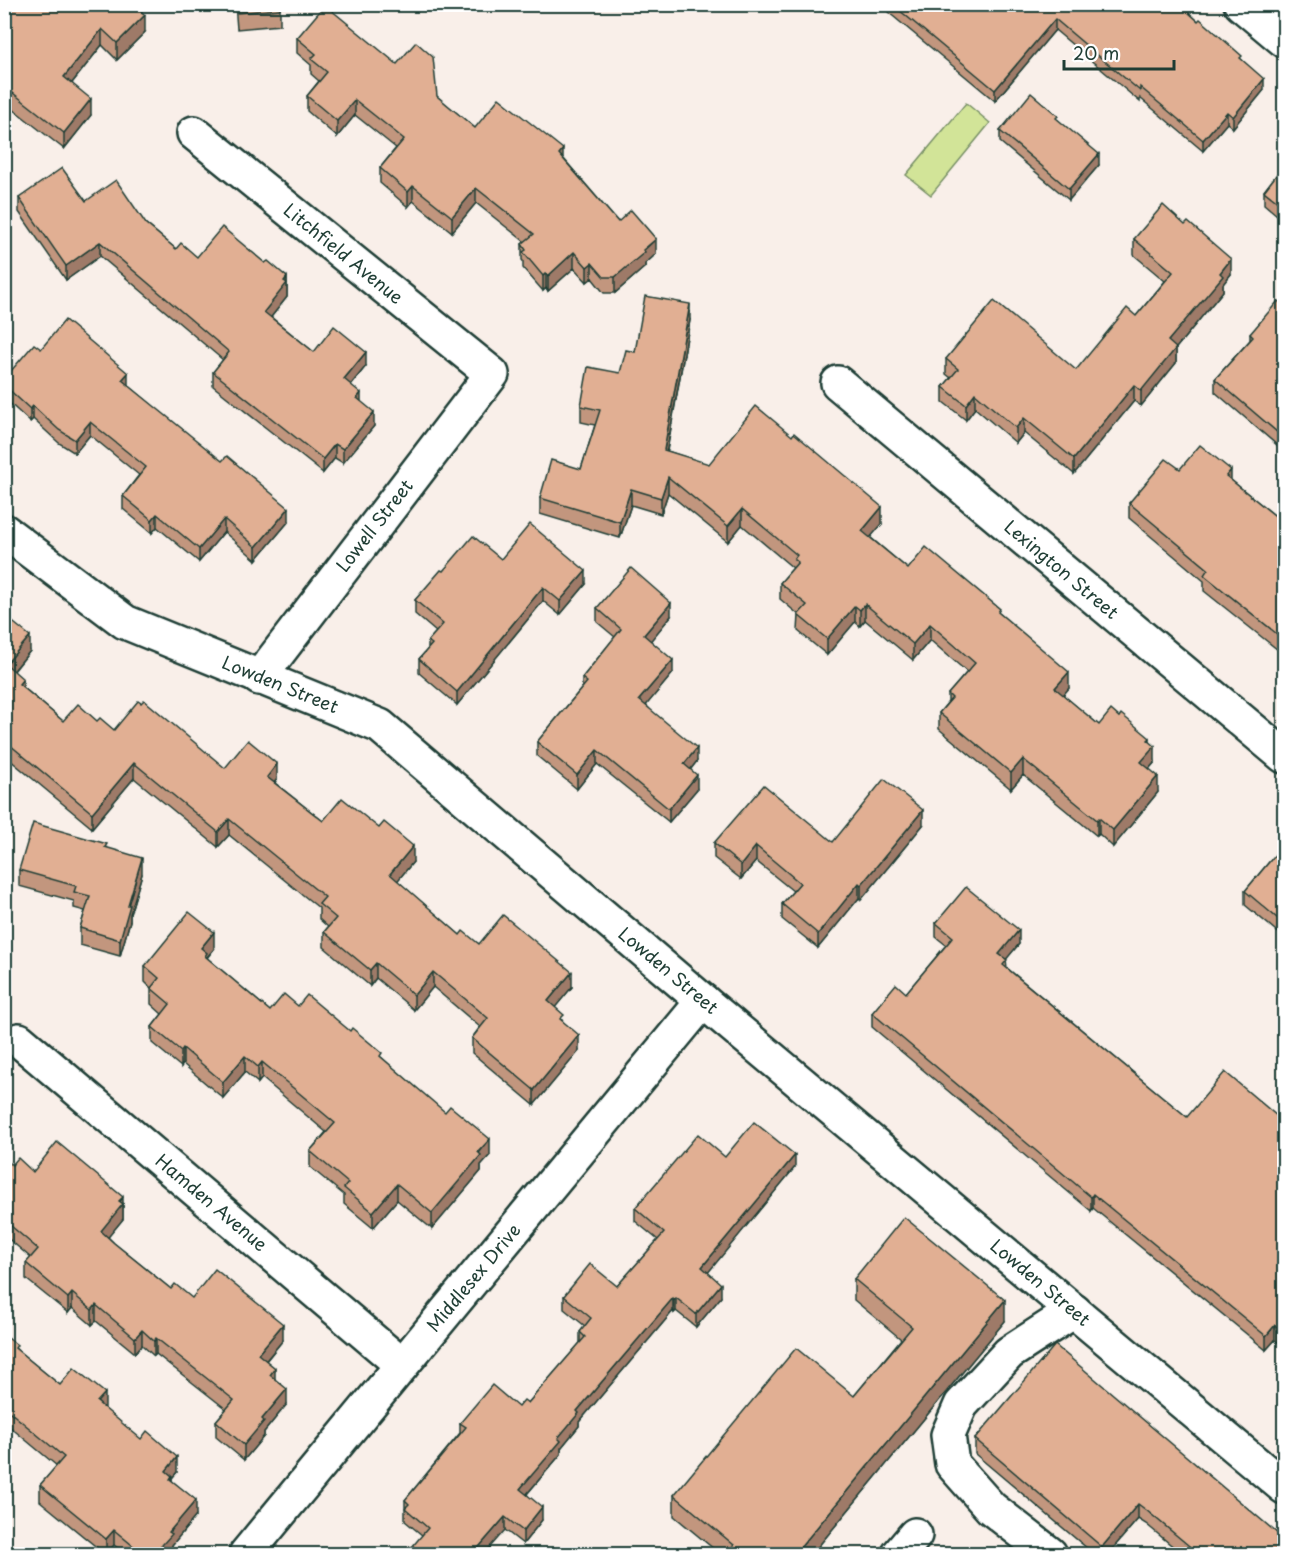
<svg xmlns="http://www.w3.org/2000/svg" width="1289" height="1559" font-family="'Playpen Sans',sans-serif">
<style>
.green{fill:#d2e498;stroke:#789066;stroke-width:1.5}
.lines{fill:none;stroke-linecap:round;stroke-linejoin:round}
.minor-casing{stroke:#1f3d34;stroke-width:38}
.minor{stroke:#fff;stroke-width:33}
.wall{fill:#c2967e;stroke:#1f3d34;stroke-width:1.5}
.shaded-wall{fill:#9e7a67;stroke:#1f3d34;stroke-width:1.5}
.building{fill:#e1af93;stroke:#1f3d34;stroke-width:1.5}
.labels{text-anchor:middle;stroke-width:4.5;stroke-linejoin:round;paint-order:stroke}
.street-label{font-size:18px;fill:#1f3d34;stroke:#fff}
</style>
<rect width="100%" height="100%" fill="#f9efe9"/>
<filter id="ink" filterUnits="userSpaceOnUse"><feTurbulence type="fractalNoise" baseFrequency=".0167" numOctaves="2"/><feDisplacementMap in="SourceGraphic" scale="12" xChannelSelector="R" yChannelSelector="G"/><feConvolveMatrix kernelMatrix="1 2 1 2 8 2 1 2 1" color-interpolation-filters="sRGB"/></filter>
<g filter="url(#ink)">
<polygon class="green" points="966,103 990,123 931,195 906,175"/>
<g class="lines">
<defs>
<g id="minor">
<polyline points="1241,4 1284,40"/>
<polyline points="194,133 492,374 259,678"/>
<polyline points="838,383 1284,756"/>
<polyline points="4,531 125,622 380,726 703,1001 1284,1487"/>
<polyline points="19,1040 402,1365"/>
<polyline points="246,1554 703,1001"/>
<polyline points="899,1554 915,1535"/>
<polyline points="1050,1554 991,1508 952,1464 948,1435 961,1405 1009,1353 1074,1311"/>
</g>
</defs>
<use href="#minor" class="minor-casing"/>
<use href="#minor" class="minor"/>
</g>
<g class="wall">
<polygon points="235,4 280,4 280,25 237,29"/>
<polygon points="888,4 1179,4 1242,60 1264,90 1233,128 1227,123 1203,151 1140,98 1140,102 1055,30 995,101 888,12"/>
<polygon points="4,18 145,32 117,60 102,45 72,83 91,115 64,149 4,102"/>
<polygon points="297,38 397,64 475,128 563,158 618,222 656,254 645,264 645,267 615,293 604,293 592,278 587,282 574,268 548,291 546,288 543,291 523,268 523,261 522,260 522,244 525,242 476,203 452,232 413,201 408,207 380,183 380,168 396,148 355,115 337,137 307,111 307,96 319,81 311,74 311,65 297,53"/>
<polygon points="1058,120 1099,165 1069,200 1000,142 1000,131"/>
<polygon points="1284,165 1284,221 1264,204 1264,191"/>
<polygon points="19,198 86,201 146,224 176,249 197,257 265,263 287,277 287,297 271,317 314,352 366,366 351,385 374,426 343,463 335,458 323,473 213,386 213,372 223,360 100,256 66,280 19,212"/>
<polygon points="1134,239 1231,274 1223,284 1223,291 1176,348 1176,363 1141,406 1134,401 1074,474 1024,433 1016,443 975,408 966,420 943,402 943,387 951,378 946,374 946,359 1076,370 1136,316 1165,281 1134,255"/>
<polygon points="1284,306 1284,451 1215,392 1215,379 1250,340 1250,334"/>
<polygon points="690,320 667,451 882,524 870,537 908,569 1000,614 1069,688 1063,695 1099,725 1150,742 1155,762 1149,769 1158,792 1113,847 1099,834 1097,836 1023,775 1011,789 939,729 939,713 948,702 948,694 967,672 930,640 913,660 865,620 860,626 855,622 827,655 798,631 799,615 780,599 780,583 793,568 742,525 728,542 668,493 661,514 631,505 620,538 540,514 540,498 581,469 595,425 581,422 581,406 620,373 635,352"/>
<polygon points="41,349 128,385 289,521 256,560 224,532 199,562 157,527 152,533 123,509 123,496 139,475 90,435 75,453 59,443 33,419 30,422 4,398 4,379"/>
<polygon points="1231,480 1284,523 1284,662 1278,657 1278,650 1204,591 1204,581 1129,518 1129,503"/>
<polygon points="443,571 586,584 560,615 543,601 457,705 419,673 419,659 428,649 428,641 436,632 415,614 415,600"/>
<polygon points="597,608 671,616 650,641 673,673 646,705 697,761 690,770 697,789 669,822 597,764 577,789 537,756 537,742 582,688 582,678 615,637 597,622"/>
<polygon points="4,615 30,651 14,671 23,687 63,721 97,721 114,730 225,768 277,779 275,783 323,821 413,862 397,881 460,935 572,987 555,1007 579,1051 534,1105 472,1053 472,1038 480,1027 433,987 414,1010 376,978 370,986 324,947 324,932 328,927 319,919 319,908 229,835 218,847 134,778 92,828 4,755"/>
<polygon points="923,825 861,900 859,898 818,948 782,919 782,904 793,891 756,861 741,879 714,858 714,843 833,842"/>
<polygon points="1284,844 1284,942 1281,939 1281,935 1245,905 1245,891"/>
<polygon points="107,848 142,874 130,914 130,921 120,956 80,945 80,928 85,911 74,908 74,901 19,886 19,870"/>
<polygon points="936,923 1019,944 1006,959 1007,968 1187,1117 1284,1122 1284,1347 1275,1340 1266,1350 1093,1208 1091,1211 872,1027 872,1013 906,993 946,945 936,937"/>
<polygon points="214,949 207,958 270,1011 298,1006 382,1058 490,1155 481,1165 481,1171 432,1229 397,1200 373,1228 344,1204 344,1195 310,1167 310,1151 326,1132 262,1078 258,1083 245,1072 223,1098 183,1064 181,1067 152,1043 152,1027 162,1014 151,1004 151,988 145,982 145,966"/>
<polygon points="725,1157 795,1167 708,1272 721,1297 696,1327 676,1311 674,1313 673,1311 579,1422 579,1426 561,1448 561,1454 527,1494 542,1520 523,1544 505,1530 422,1535 405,1521 405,1500 460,1433 460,1423 518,1407 528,1403 580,1343 580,1332 585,1326 564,1309 564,1296 617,1286 658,1240 635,1221 635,1208"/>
<polygon points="4,1158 12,1165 123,1203 123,1219 108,1237 114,1243 171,1289 283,1340 266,1361 287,1404 264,1432 264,1436 244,1460 216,1437 216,1421 226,1409 156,1354 154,1356 142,1345 135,1353 96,1321 92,1325 72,1308 68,1313 26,1279 26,1263 31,1258 4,1235"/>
<polygon points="854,1279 1005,1321 812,1554 720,1554 674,1516 674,1495 854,1396 901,1339 854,1300"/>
<polygon points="4,1335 17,1350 60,1385 105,1409 177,1472 172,1478 172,1481 196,1516 172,1545 172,1549 167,1554 125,1554 114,1545 105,1554 40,1501 40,1485 57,1466 4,1422"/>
<polygon points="975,1439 1284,1554 1182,1554 1146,1524 1138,1519 1108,1554 1094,1554 975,1454"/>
</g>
<g class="shaded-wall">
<polygon points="145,15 145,32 117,60 117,43"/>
<polygon points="1055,19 1055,30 995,101 995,90"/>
<polygon points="102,29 102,45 64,93 64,77"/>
<polygon points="1264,79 1264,90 1233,128 1233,117"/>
<polygon points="91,99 91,115 64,149 64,133"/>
<polygon points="355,100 355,115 337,137 337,121"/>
<polygon points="1227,112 1227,123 1203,151 1203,140"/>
<polygon points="563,149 563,164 559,154"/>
<polygon points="1099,154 1099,165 1069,200 1069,189"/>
<polygon points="413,186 413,201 408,207 408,192"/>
<polygon points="476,188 476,203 452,232 452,217"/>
<polygon points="656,239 656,254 645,264 645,267 615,293 615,277"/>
<polygon points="100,242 100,256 66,280 66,266"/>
<polygon points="574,252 574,268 548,291 548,276"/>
<polygon points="1231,259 1231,274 1223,284 1223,291 1176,348 1176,363 1141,406 1141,391 1168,341 1220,273"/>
<polygon points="592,263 592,278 587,282 587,267"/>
<polygon points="546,273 546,288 543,291 543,276"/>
<polygon points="287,277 287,297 264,326 264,312"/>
<polygon points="690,304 690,320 664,466 664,450"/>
<polygon points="366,352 366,366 344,393 344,379"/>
<polygon points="128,373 128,386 122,380"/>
<polygon points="1134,385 1134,401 1074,474 1074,459"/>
<polygon points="361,393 361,407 357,398"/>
<polygon points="975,393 975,408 966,420 966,405"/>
<polygon points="33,406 33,419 30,422 30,409"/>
<polygon points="374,412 374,426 343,463 343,449"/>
<polygon points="1024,418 1024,433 1016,443 1016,428"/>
<polygon points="90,422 90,435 75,453 75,440"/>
<polygon points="335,444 335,458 323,473 323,459"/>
<polygon points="1231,470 1231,486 1226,476"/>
<polygon points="668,477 668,493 661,514 661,498"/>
<polygon points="631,489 631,505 620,538 620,522"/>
<polygon points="882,507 882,524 862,547 862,531"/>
<polygon points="289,508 289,521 256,560 256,547"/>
<polygon points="742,509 742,525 728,542 728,526"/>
<polygon points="157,514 157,527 152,533 152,520"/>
<polygon points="224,519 224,532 199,562 199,549"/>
<polygon points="586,571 586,584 560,615 560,601"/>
<polygon points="543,587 543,601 457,705 457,692"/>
<polygon points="671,603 671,616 644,649 644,635"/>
<polygon points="865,604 865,620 860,626 860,610"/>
<polygon points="855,606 855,622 827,655 827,639"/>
<polygon points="930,624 930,640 913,660 913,644"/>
<polygon points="30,636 30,651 6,680 6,664"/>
<polygon points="673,660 673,673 639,714 639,700"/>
<polygon points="1069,672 1069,688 1055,705 1055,688"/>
<polygon points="23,679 23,694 19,684"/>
<polygon points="1150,738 1150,751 1155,746 1155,762 1141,778 1141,762 1148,740"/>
<polygon points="697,748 697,761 684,778 684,764"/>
<polygon points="597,750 597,764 577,789 577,775"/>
<polygon points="1023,759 1023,775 1011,789 1011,773"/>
<polygon points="134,763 134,778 92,828 92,813"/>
<polygon points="277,764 277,779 267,792 267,777"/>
<polygon points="697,775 697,789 669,822 669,809"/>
<polygon points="1158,776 1158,792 1113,847 1113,830"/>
<polygon points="923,810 923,825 861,900 861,885"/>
<polygon points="1099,818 1099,834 1097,836 1097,820"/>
<polygon points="229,819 229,835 218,847 218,832"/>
<polygon points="413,846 413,862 390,890 390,874"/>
<polygon points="756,846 756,861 741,879 741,865"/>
<polygon points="142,858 142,874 130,914 130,921 120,956 120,940 128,905"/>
<polygon points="859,883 859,898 818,948 818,934"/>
<polygon points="1019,930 1019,944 999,968 999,954"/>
<polygon points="214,932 214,949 207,957 207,970 201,948"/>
<polygon points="376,963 376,978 370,986 370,970"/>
<polygon points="433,972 433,987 414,1010 414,995"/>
<polygon points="572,972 572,987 548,1016 548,1001"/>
<polygon points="579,1035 579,1051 534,1105 534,1090"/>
<polygon points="183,1048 183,1064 181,1067 181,1051"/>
<polygon points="245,1056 245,1072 223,1098 223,1082"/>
<polygon points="262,1062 262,1078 258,1083 258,1067"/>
<polygon points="490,1139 490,1155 481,1165 481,1171 432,1229 432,1213"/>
<polygon points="795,1155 795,1167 702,1280 702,1267"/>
<polygon points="397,1184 397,1200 373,1228 373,1212"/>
<polygon points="1093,1194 1093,1208 1091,1211 1091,1197"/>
<polygon points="123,1197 123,1219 101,1246 101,1231"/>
<polygon points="721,1284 721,1297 696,1327 696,1314"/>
<polygon points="72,1293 72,1308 68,1313 68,1298"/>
<polygon points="673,1298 673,1311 579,1422 579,1426 561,1448 561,1454 520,1502 520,1489 577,1411"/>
<polygon points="676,1298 676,1311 674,1313 674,1300"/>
<polygon points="1005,1300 1005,1321 812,1554 795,1554"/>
<polygon points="96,1305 96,1321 92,1325 92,1310"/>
<polygon points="283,1324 283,1340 258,1370 258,1354"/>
<polygon points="1275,1325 1275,1340 1266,1350 1266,1336"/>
<polygon points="142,1330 142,1345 135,1353 135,1338"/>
<polygon points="156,1338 156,1354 154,1356 154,1341"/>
<polygon points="275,1368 275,1383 270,1375"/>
<polygon points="287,1389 287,1404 264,1432 264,1436 244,1460 244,1445 262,1419"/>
<polygon points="105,1393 105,1409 97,1402"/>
<polygon points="177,1457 177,1472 172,1478 172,1491 166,1471"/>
<polygon points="196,1500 196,1516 172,1545 172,1549 167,1554 154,1554 169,1532"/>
<polygon points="1138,1504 1138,1519 1108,1554 1102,1554 1102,1547"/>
<polygon points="542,1507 542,1520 523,1544 523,1531"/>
<polygon points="505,1517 505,1530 484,1554 473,1554"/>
<polygon points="114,1530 114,1545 106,1554 106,1539"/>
</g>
<g class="building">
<polygon points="15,4 134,4 145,15 117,43 102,29 64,77 91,99 64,133 4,86 4,18"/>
<polygon points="237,4 280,4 280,9 237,13"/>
<polygon points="892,4 1179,4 1198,21 1200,19 1242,56 1240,58 1264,79 1233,117 1227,112 1203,140 1140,87 1140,91 1055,19 995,90"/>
<polygon points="325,5 397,64 416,42 433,57 437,96 475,128 499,98 563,149 559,154 618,222 631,210 656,239 643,250 645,252 615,277 604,277 592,263 587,267 574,252 548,276 546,273 543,276 523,252 526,250 522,244 534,234 476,188 452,217 413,186 408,192 380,168 404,139 355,100 337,121 307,96 327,72 311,59 316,54 297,38"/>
<polygon points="1031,93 1058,116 1056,118 1099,154 1069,189 1000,131"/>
<polygon points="1284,165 1284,207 1264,191"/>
<polygon points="62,168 86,201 116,180 146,224 176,249 181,243 197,257 222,227 265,263 268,261 287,277 284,281 287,283 264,312 314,352 334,326 366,352 344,379 361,393 357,398 374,412 343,449 335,444 323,459 213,372 229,352 100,242 66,266 19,198"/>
<polygon points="1163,205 1185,225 1188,222 1231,259 1220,273 1223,276 1168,341 1176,348 1141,391 1134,385 1074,459 1024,418 1016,428 975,393 966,405 943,387 958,369 946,359 994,301 1076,370 1127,308 1136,316 1173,272 1134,239"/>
<polygon points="645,296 690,304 664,450 709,464 756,406 792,436 794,433 882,507 862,531 908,569 926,547 1000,609 998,612 1069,672 1055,688 1099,725 1111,710 1119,717 1121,714 1150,738 1148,740 1155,746 1141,762 1158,776 1113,830 1099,818 1097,820 1023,759 1011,773 939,713 952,698 948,694 975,663 930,624 913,644 865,604 860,610 855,606 827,639 798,615 807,605 780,583 798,562 794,559 797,555 742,509 728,526 668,477 661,498 631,489 620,522 540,498 551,460 581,469 600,410 581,406 588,367 620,373 626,350 635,352"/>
<polygon points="1278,301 1284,306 1284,438 1215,379 1253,337 1250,334"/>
<polygon points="65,320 128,373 122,380 222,461 227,456 289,508 256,547 224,519 199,549 157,514 152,520 123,496 146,467 90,422 75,440 59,430 33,406 30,409 4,385 4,379 34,344 41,349"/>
<polygon points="1200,445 1231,470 1226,476 1284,523 1284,647 1278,642 1282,638 1204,575 1208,569 1129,503 1166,459 1180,469"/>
<polygon points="530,524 586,571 560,601 543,587 457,692 419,659 432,644 428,641 443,624 415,600 441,570 443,571 473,536 501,559"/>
<polygon points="631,568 671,603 644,635 673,660 639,700 697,748 684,764 697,775 669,809 597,750 577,775 537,742 587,682 582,678 621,629 597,608"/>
<polygon points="4,615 30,636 6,664 23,679 19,684 63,721 78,704 97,721 100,718 114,730 138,701 141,703 144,700 225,768 248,740 277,764 267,777 323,821 342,798 379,828 384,822 413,846 390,874 460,935 463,931 479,944 503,915 572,972 548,1001 564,1015 560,1019 579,1035 534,1090 472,1038 488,1018 433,972 414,995 376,963 370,970 324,932 336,918 319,904 325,897 229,819 218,832 134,763 92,813 4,740"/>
<polygon points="884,779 923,810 861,885 859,883 818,934 782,904 800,883 756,846 741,865 714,843 764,785 833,842"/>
<polygon points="33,823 107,844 105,847 142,858 128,905 130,905 120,940 80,928 90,896 74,892 76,886 19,870"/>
<polygon points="1284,844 1284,928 1281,925 1283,923 1245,891"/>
<polygon points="966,887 1019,930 999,954 1007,960 1003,965 1187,1117 1225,1072 1284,1122 1284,1333 1275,1325 1266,1336 1093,1194 1091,1197 872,1013 896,984 906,993 953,937 936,923"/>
<polygon points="189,912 214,932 201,948 207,953 205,956 270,1011 284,994 298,1006 307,995 350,1031 352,1028 382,1053 380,1056 445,1112 450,1106 490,1139 478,1152 481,1155 432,1213 397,1184 373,1212 344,1188 348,1183 310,1151 335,1123 262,1062 258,1067 245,1056 223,1082 183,1048 181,1051 152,1027 170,1004 151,988 159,978 145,966"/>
<polygon points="754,1122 795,1155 702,1267 721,1284 696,1314 676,1298 674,1300 673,1298 577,1411 579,1413 558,1438 561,1441 520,1489 542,1507 523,1531 505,1517 473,1554 406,1554 428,1528 405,1508 409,1504 405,1500 466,1427 460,1423 492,1385 518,1407 524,1400 528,1403 585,1337 580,1332 591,1318 564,1296 590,1264 617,1286 664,1233 635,1208 698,1134 725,1157"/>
<polygon points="57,1142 123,1197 119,1201 123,1204 101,1231 114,1243 171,1289 175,1284 192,1298 215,1269 283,1324 258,1354 275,1368 270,1375 287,1389 262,1419 264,1421 244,1445 216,1421 234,1400 156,1338 154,1341 142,1330 135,1338 96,1305 92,1310 72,1293 68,1298 26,1263 38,1249 4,1220 4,1158 12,1165 18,1158 33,1172"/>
<polygon points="904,1217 1005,1300 795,1554 725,1554 734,1545 674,1495 796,1348 854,1396 912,1327 854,1279"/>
<polygon points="4,1335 17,1345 15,1348 60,1385 74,1368 105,1393 97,1402 141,1439 147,1431 177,1457 166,1471 172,1476 170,1479 196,1500 169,1532 172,1534 154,1554 143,1554 114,1530 106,1539 40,1485 64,1457 4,1407"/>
<polygon points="1055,1345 1284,1539 1284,1554 1191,1554 1194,1550 1146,1510 1138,1504 1102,1547 975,1439"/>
</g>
</g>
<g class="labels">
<g class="street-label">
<text transform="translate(343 254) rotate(39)" y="6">Litchfield Avenue</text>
<text transform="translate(375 526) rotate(-52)" y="6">Lowell Street</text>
<text transform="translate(1061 570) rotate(40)" y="6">Lexington Street</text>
<text transform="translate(280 685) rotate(22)" y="6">Lowden Street</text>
<text transform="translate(668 971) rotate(40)" y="6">Lowden Street</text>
<text transform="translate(211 1203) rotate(40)" y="6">Hamden Avenue</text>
<text transform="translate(474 1278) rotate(-50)" y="6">Middlesex Drive</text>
<text transform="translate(1040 1283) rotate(40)" y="6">Lowden Street</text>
</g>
</g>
<rect width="1289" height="1559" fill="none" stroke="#fff" stroke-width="24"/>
<rect x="12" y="12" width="1265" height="1535" fill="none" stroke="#1f3d34" stroke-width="2" filter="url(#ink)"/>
<path d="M1064 60v9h110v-9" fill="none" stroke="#1f3d34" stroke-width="3"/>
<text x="1073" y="60" font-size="18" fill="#1f3d34" stroke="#ffffff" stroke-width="4.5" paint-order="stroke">20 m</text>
</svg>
